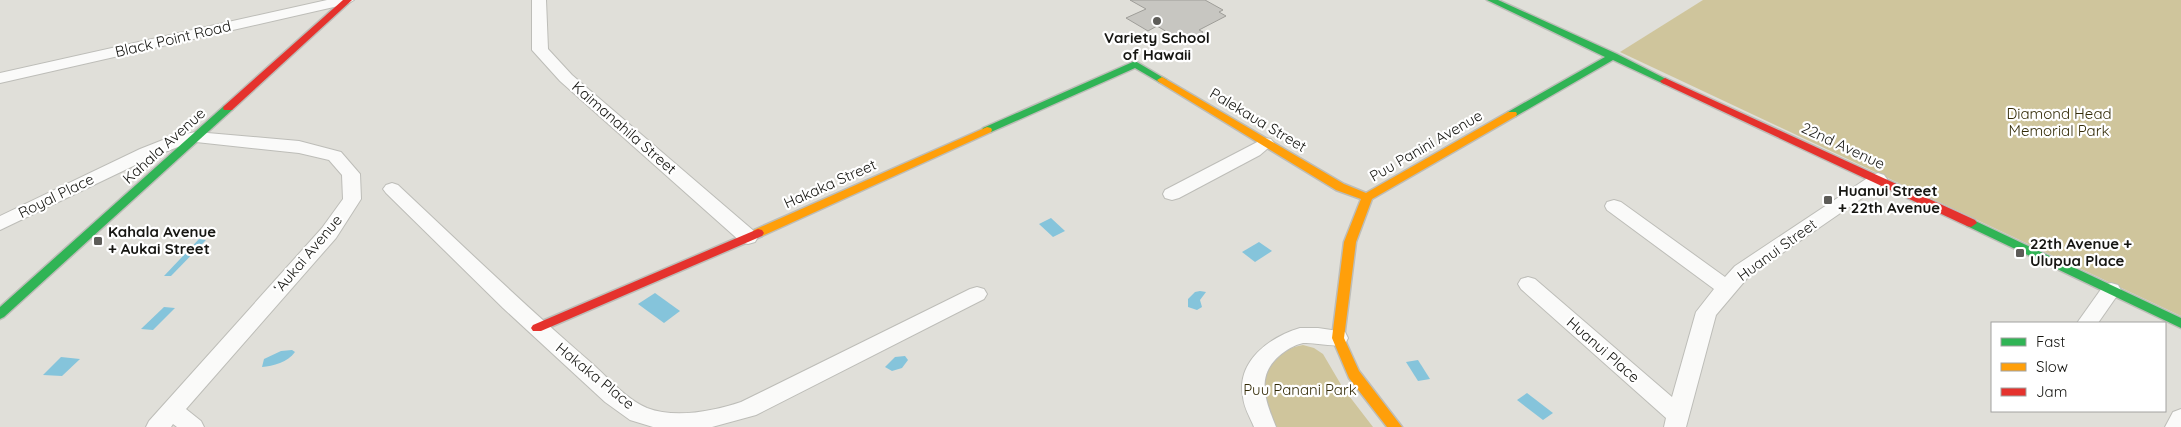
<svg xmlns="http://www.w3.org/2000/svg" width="2181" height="427" font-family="Quicksand,sans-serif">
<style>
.green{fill:#cfc59c}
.water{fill:#85c4db}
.building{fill:#c7c6c1;stroke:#9f9e99}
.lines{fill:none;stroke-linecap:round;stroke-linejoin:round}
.street-casing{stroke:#bdbdb8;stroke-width:2}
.fast-casing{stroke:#bdbdb8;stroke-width:3}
.slow-casing{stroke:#bdbdb8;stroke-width:3}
.jam-casing{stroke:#bdbdb8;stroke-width:3}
.street{fill:#fafaf9;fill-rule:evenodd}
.fast{fill:#30b455;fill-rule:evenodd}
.slow{fill:#ff9f0a;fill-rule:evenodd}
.jam{fill:#e5322d;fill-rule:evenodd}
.poi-dot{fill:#5d5c58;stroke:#fff;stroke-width:2}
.labels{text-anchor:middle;stroke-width:4.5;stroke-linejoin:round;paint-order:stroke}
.poi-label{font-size:15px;font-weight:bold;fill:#161612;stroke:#fff;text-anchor:start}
.street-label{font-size:15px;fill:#161612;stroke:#fff}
.park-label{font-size:15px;fill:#332b07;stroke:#fff}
</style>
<rect width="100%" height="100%" fill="#e0dfd9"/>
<g class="green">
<polygon points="1703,0 2181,0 2181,316 1620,52"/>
<path d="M1303,345l11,3 9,6 20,34 30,39h-101c-7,-26 -18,-45 4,-67 8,-8 14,-13 27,-15z"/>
</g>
<g class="water">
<polygon points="1051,218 1065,231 1053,237 1039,224"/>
<polygon points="199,239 206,240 171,276 164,276"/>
<polygon points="1259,242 1272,251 1255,262 1242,252"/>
<polygon points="1200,291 1206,292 1200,300 1202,307 1197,310 1188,307 1188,299 1195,292"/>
<polygon points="655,293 680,311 664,323 638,304"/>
<polygon points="164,307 175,308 153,330 141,329"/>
<path d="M292,350l3,2c-7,10 -22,14 -33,15l2,-8 17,-8z"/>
<polygon points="905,356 908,360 902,368 892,371 885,367 895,357"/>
<polygon points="61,357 80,359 62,376 43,375"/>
<polygon points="1418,360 1430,379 1418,381 1406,362"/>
<polygon points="1527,393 1553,413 1543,420 1517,400"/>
</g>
<polygon class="building" points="1130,0 1205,0 1223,10 1219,12 1226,16 1199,30 1203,32 1184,42 1157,26 1148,31 1126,18 1146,9"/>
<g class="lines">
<defs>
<g id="street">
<polygon points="327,0 354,0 347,4 0,83 0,73"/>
<polygon points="532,0 546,0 548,49 572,75 755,232 758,237 755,242 748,244 741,242 560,81 532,50"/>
<polygon points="196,132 299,141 341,152 360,174 361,199 336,238 186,409 201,421 204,427 177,427 173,424 171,427 146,427 149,421 322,228 343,199 342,175 329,160 299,153 196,142 183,145 152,157 0,230 0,216 140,149 173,136"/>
<polygon points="1265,138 1271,139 1274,143 1260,155 1179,198 1172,200 1165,198 1163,194 1165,190"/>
<polygon points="1878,173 1884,175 1887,179 1884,183 1749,276 1716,315 1686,427 1664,427 1666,418 1521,289 1518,284 1521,279 1528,277 1535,279 1672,397 1696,312 1714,289 1607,210 1605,206 1607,202 1614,200 1621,202 1725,277 1735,266 1872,175"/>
<path d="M392,183l6,2c63,59 125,119 190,175 19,16 36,38 59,48 28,11 67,3 94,-6l229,-113 7,-2 7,2 3,5 -3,5 -228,116 -44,12h-59l-23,-7 -25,-18 -102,-94 -117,-115 -3,-4 3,-4z"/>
<polygon points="2111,283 2118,285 2121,290 2098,323 2077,323 2104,285"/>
<path d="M1300,328h18l27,4 3,6 -3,6c-13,4 -28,-2 -42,-1 -9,2 -17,7 -24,13 -24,21 -13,46 -3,71h-22c-4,-10 -10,-19 -11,-30 -7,-36 27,-60 57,-69z"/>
<polygon points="2181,409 2181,427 2165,427 2173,412"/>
</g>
<g id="fast">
<polygon points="1487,0 1498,0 1617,54 1670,81 1665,84 1662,83 1613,60 1516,116 1508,116 1507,114 1508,112 1605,57"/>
<polygon points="1135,61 1167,80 1162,83 1159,82 1135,68 991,132 983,132 982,130 983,128"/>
<polygon points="228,105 232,106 233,108 232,110 4,317 0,319 0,307 224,106"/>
<polygon points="1971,219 2181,318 2181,328 1967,226 1965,223"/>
</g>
<g id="slow">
<polygon points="1162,77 1344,184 1366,193 1508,112 1516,112 1517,114 1516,116 1372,199 1356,242 1344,338 1359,371 1402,427 1387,427 1349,378 1332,338 1344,242 1361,199 1336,190 1159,82 1157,80"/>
<polygon points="987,127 991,128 992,130 991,132 762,236 754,236 752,233 754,230"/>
</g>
<g id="jam">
<polygon points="343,0 352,0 232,110 224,110 223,108 224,106"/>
<polygon points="1665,78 1975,220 1977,223 1971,227 1967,226 1662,83 1660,81"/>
<polygon points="758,229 762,230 764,233 762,236 541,331 533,331 531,328 533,325"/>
</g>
</defs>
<use href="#street" class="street-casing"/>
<use href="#fast" class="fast-casing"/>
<use href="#slow" class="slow-casing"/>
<use href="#jam" class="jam-casing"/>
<use href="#street" class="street"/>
<use href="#fast" class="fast"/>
<use href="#slow" class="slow"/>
<use href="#jam" class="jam"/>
</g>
<g class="poi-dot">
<circle cx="1157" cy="21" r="5"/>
<rect x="1823" y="195" width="10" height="10" rx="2.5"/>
<rect x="93" y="236" width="10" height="10" rx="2.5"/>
<rect x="2015" y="248" width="10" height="10" rx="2.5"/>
</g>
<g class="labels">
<g class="poi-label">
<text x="1157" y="43" text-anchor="middle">Variety School<tspan x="1157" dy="17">of Hawaii</tspan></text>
<text x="1838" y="196">Huanui Street<tspan x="1838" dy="17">+ 22th Avenue</tspan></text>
<text x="108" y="237">Kahala Avenue<tspan x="108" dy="17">+ Aukai Street</tspan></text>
<text x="2030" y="249">22th Avenue +<tspan x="2030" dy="17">Ulupua Place</tspan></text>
</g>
<g class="street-label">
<text transform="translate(173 39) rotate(-13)" y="5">Black Point Road</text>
<text transform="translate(1258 120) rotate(31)" y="5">Palekaua Street</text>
<text transform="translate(624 128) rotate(41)" y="5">Kaimanahila Street</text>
<text transform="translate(164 146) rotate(-42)" y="5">Kahala Avenue</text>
<text transform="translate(1426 146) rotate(-30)" y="5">Puu Panini Avenue</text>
<text transform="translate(1843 146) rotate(25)" y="5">22nd Avenue</text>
<text transform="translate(830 184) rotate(-24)" y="5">Hakaka Street</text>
<text transform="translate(56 196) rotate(-26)" y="5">Royal Place</text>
<text transform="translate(1777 250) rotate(-36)" y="5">Huanui Street</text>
<text transform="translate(308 254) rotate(-50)" y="5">ʻAukai Avenue</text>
<text transform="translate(1603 350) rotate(41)" y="5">Huanui Place</text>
<text transform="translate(595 376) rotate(39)" y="5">Hakaka Place</text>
</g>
<g class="park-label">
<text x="2059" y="119">Diamond Head<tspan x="2059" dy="17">Memorial Park</tspan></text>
<text x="1300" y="395">Puu Panani Park</text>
</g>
</g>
<rect x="1991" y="322" width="175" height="90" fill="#ffffff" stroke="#a2a2a0"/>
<rect x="2001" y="338" width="25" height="8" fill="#30b455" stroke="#a2a2a0"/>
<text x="2036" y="347" font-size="15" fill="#161612">Fast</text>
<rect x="2001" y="363" width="25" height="8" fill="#ff9f0a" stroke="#a2a2a0"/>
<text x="2036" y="372" font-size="15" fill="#161612">Slow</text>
<rect x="2001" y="388" width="25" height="8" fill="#e5322d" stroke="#a2a2a0"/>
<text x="2036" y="397" font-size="15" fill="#161612">Jam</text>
</svg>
